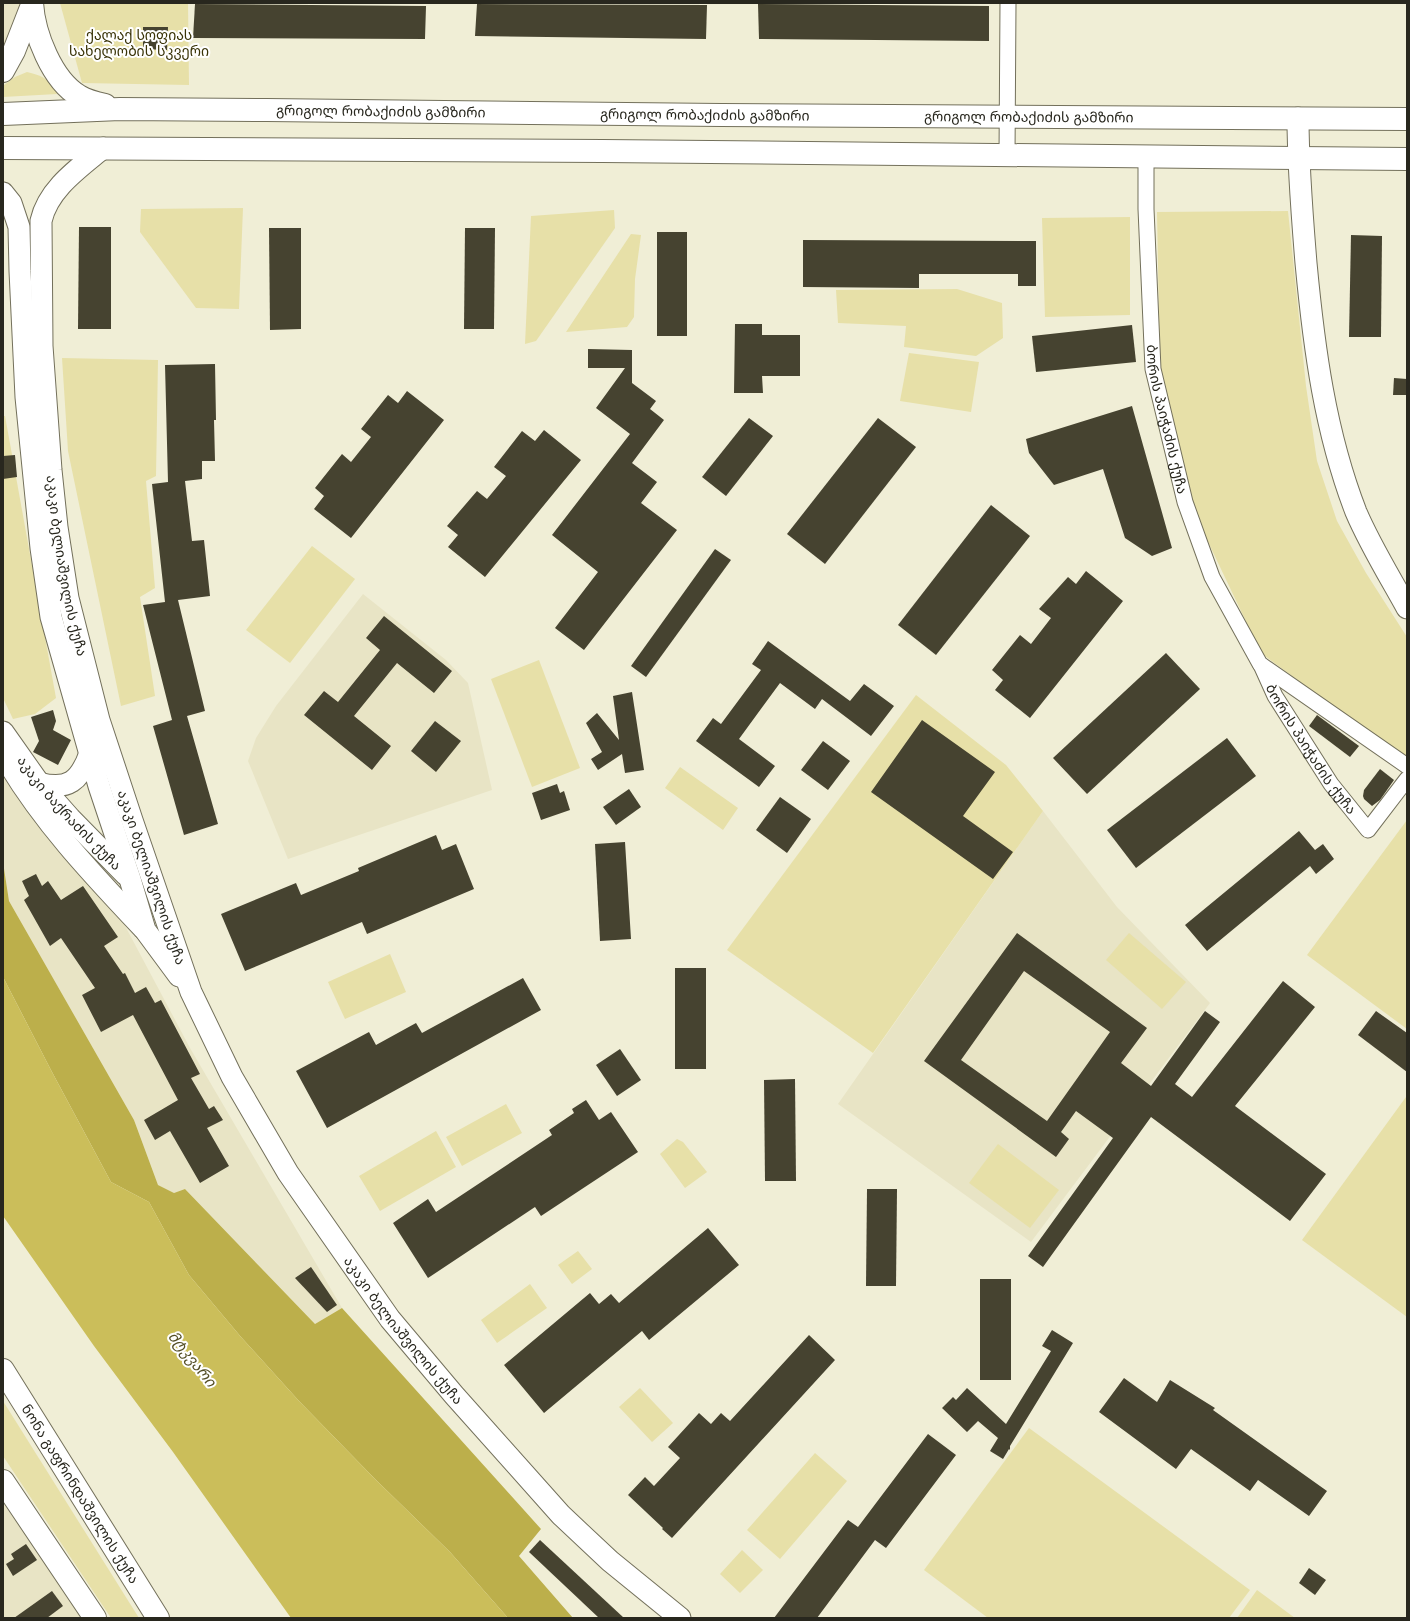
<svg xmlns="http://www.w3.org/2000/svg" width="1410" height="1621" font-family="Inter,'Noto Sans Georgian',sans-serif">
<style>
.built{fill:#e8e4c5}
.green{fill:#e7e0a8}
.forest{fill:#bcaf4b}
.water{fill:#cbbe5a}
.building{fill:#464330;fill-rule:evenodd}
.lines{fill:none;stroke-linecap:round;stroke-linejoin:round}
.street-casing{stroke:#73705b;stroke-width:17}
.secondary-casing{stroke:#73705b;stroke-width:23}
.primary-casing{stroke:#73705b;stroke-width:24}
.street{stroke:#fff;stroke-width:15}
.secondary{stroke:#fff;stroke-width:21}
.primary{stroke:#fff;stroke-width:22}
.labels{text-anchor:middle;stroke-width:4;stroke-linejoin:round;paint-order:stroke}
.park-label{font-size:14px;fill:#393307;stroke:#fff}
.street-label{font-size:14px;fill:#28271e;stroke:#fff}
.water-label{font-size:15px;font-style:italic;fill:#544e25;stroke:#fff}
</style>
<rect width="100%" height="100%" fill="#f0eed6"/>
<g class="built">
<polygon points="3,3 21,3 11,36 3,49"/>
<polygon points="363,594 446,660 468,683 492,790 288,859 248,761 256,738 276,706"/>
<polygon points="3,772 17,797 123,922 190,1048 342,1308 315,1324 185,1189 174,1193 158,1185 134,1120 9,901 3,862"/>
<polygon points="1043,811 1117,907 1210,1003 1031,1242 838,1104"/>
<polygon points="3,1503 54,1576 83,1618 3,1618"/>
</g>
<g class="green">
<polygon points="60,3 188,3 189,85 82,83"/>
<path d="M27,72c16,4 23,7 30,22l-54,3 1,-12 11,-8z"/>
<polygon points="243,208 239,309 196,308 140,232 141,209"/>
<polygon points="614,210 615,228 536,341 525,344 531,216"/>
<polygon points="1288,211 1306,386 1317,461 1337,521 1366,573 1407,637 1407,761 1261,653 1190,504 1160,372 1157,212"/>
<polygon points="1130,217 1130,315 1045,317 1042,218"/>
<polygon points="631,234 641,235 635,279 634,317 627,327 566,332"/>
<polygon points="957,289 1002,303 1003,338 976,356 904,347 906,326 838,323 836,290"/>
<polygon points="909,353 979,362 971,412 900,401"/>
<polygon points="62,358 158,360 156,476 146,481 155,588 140,597 155,696 121,706 68,451"/>
<polygon points="3,416 5,416 56,698 35,714 13,719 3,698"/>
<polygon points="312,546 355,579 290,663 246,630"/>
<polygon points="539,660 580,768 532,787 491,679"/>
<polygon points="916,695 1006,765 1043,811 873,1053 727,950"/>
<polygon points="680,767 738,808 723,830 665,788"/>
<polygon points="1407,820 1407,1029 1307,955"/>
<polygon points="1129,933 1186,982 1162,1009 1106,960"/>
<polygon points="390,954 406,992 345,1019 328,982"/>
<polygon points="1406,1097 1407,1097 1407,1317 1302,1240"/>
<polygon points="506,1104 522,1133 462,1166 446,1137"/>
<polygon points="436,1131 456,1167 380,1211 359,1176"/>
<polygon points="677,1139 683,1142 707,1172 685,1188 660,1154"/>
<polygon points="998,1144 1059,1190 1030,1228 969,1183"/>
<polygon points="578,1251 592,1269 572,1284 558,1265"/>
<polygon points="530,1284 547,1308 497,1343 481,1320"/>
<polygon points="640,1388 673,1423 652,1442 619,1407"/>
<polygon points="3,1401 139,1618 111,1618 3,1456"/>
<polygon points="1029,1428 1250,1590 1229,1618 988,1618 924,1570"/>
<polygon points="815,1453 847,1481 780,1559 747,1530"/>
<polygon points="742,1550 763,1570 740,1593 720,1574"/>
<polygon points="1257,1590 1295,1618 1237,1618"/>
</g>
<polygon class="forest" points="3,862 9,901 134,1120 158,1185 174,1193 185,1189 315,1324 342,1308 541,1529 519,1556 573,1618 508,1618 450,1552 375,1479 299,1401 241,1337 189,1275 149,1202 111,1182 52,1072 3,977"/>
<polygon class="water" points="3,977 52,1072 111,1182 149,1202 189,1275 241,1337 299,1401 375,1479 450,1552 508,1618 291,1618 173,1452 94,1346 3,1216"/>
<g class="building">
<polygon points="195,4 426,6 425,39 193,38"/>
<polygon points="477,4 707,5 706,39 475,36"/>
<polygon points="758,4 989,6 989,41 759,39"/>
<polygon points="143,27 168,27 167,50 143,49"/>
<polygon points="79,227 111,227 111,329 78,329"/>
<polygon points="269,228 301,228 301,329 270,330"/>
<polygon points="465,228 495,228 494,329 464,329"/>
<rect x="657" y="232" width="30" height="104"/>
<polygon points="1351,235 1382,236 1381,337 1349,337"/>
<polygon points="803,240 1036,241 1036,286 1018,286 1018,274 919,274 919,288 803,287"/>
<polygon points="735,324 762,324 762,335 800,335 800,376 762,376 763,393 734,393"/>
<polygon points="1132,325 1136,362 1036,372 1032,336"/>
<polygon points="588,349 632,350 632,383 656,401 650,409 664,420 632,463 657,482 641,503 677,530 584,650 555,628 598,572 552,535 630,434 596,408 625,368 588,368"/>
<polygon points="215,364 216,420 214,420 215,461 202,461 202,479 185,481 192,541 204,540 210,596 178,600 205,711 187,716 218,824 184,835 153,726 172,720 143,605 165,602 152,484 168,482 165,365"/>
<polygon points="1394,378 1407,379 1407,395 1393,395"/>
<polygon points="407,391 444,420 351,538 314,509 324,496 315,488 342,454 351,462 371,437 361,429 388,395 398,403"/>
<polygon points="1132,406 1172,548 1152,556 1125,538 1103,469 1054,485 1029,453 1026,439"/>
<polygon points="749,418 773,436 726,496 702,477"/>
<polygon points="878,418 916,447 825,564 787,534"/>
<polygon points="544,430 581,460 485,577 448,547 458,535 447,526 477,491 487,499 506,476 494,467 522,431 535,441"/>
<polygon points="15,455 17,477 3,479 3,456"/>
<polygon points="991,505 1030,536 936,655 898,625"/>
<polygon points="715,549 731,560 646,677 631,666"/>
<polygon points="1086,571 1123,601 1030,718 995,690 1003,680 992,670 1020,635 1031,644 1051,618 1039,609 1068,577 1076,584"/>
<polygon points="384,616 452,671 434,693 397,663 354,716 391,746 372,770 304,715 324,691 338,702 380,650 366,638"/>
<polygon points="768,641 850,701 864,684 894,706 871,736 822,699 815,709 780,683 739,739 775,766 759,787 696,741 713,718 721,724 761,670 752,664"/>
<polygon points="1166,653 1200,689 1087,794 1053,758"/>
<polygon points="632,692 644,770 625,773 622,754 598,770 591,759 602,752 586,723 597,713 619,740 613,696"/>
<polygon points="53,710 56,721 53,730 71,740 58,765 33,752 39,741 31,717"/>
<polygon points="1317,715 1359,746 1350,757 1309,726"/>
<polygon points="922,720 995,772 963,816 1013,852 993,879 871,792"/>
<polygon points="435,721 461,741 436,772 411,751"/>
<polygon points="1227,738 1256,776 1136,868 1107,830"/>
<polygon points="823,741 850,761 828,790 801,770"/>
<polygon points="1380,769 1394,780 1380,800 1372,806 1364,799 1363,796 1364,790"/>
<polygon points="557,784 560,793 564,791 570,810 541,820 532,793"/>
<polygon points="629,789 641,807 616,825 603,807"/>
<polygon points="780,797 811,819 787,853 756,830"/>
<polygon points="1299,831 1315,850 1323,844 1334,859 1316,874 1310,866 1207,951 1185,925"/>
<polygon points="436,835 442,850 456,844 474,889 367,934 362,922 245,971 221,914 296,883 301,895 359,871 358,868"/>
<polygon points="625,842 631,939 600,941 595,844"/>
<polygon points="36,874 42,886 48,881 61,900 83,886 118,937 104,946 123,974 125,973 135,993 146,987 155,1003 161,1000 200,1074 191,1078 209,1109 214,1106 223,1120 207,1128 229,1166 200,1183 170,1131 155,1140 144,1120 178,1100 133,1015 101,1032 82,995 95,988 61,938 50,946 24,900 29,896 22,881"/>
<path d="M1017,933l130,95 -26,35 30,23 54,-75 15,11 -45,62 17,13 91,-116 32,26 -80,99 91,68 -36,47 -139,-104 -108,150 -15,-11 85,-118 -37,-27 -15,21 8,7 -13,18 -132,-96zM1024,971l86,61 -63,89 -86,-61z"/>
<rect x="675" y="968" width="31" height="101"/>
<polygon points="523,978 541,1010 327,1128 296,1071 369,1032 376,1045 416,1023 422,1033"/>
<polygon points="1376,1011 1407,1033 1407,1072 1358,1035"/>
<polygon points="620,1049 641,1080 617,1096 596,1065"/>
<polygon points="795,1079 796,1181 765,1181 764,1080"/>
<polygon points="586,1100 599,1120 611,1112 638,1152 541,1216 535,1207 428,1278 393,1223 428,1199 436,1212 552,1135 549,1130 574,1113 572,1109"/>
<polygon points="867,1189 897,1189 896,1286 866,1286"/>
<polygon points="708,1228 739,1265 649,1340 642,1331 544,1413 504,1365 590,1293 599,1304 611,1294 619,1303"/>
<polygon points="311,1267 337,1305 327,1312 295,1278"/>
<rect x="980" y="1279" width="31" height="101"/>
<polygon points="1052,1330 1073,1343 1010,1446 1010,1450 1009,1449 1003,1459 990,1451 998,1438 978,1421 967,1432 942,1408 953,1397 956,1400 967,1388 1006,1424 1051,1351 1042,1346"/>
<polygon points="809,1335 835,1360 672,1538 662,1529 663,1528 628,1495 645,1477 654,1486 680,1458 668,1447 699,1413 711,1424 721,1413 730,1421"/>
<polygon points="1124,1378 1157,1402 1170,1380 1215,1408 1213,1410 1327,1491 1309,1516 1258,1480 1250,1491 1191,1449 1176,1469 1099,1412"/>
<polygon points="928,1434 956,1455 886,1548 875,1540 817,1618 774,1618 848,1520 858,1527"/>
<polygon points="540,1540 624,1618 599,1618 529,1552"/>
<polygon points="26,1544 37,1560 13,1576 6,1564 14,1559 11,1554"/>
<polygon points="1309,1568 1326,1580 1315,1595 1299,1583"/>
<polygon points="52,1591 63,1606 47,1618 14,1618"/>
</g>
<g class="lines">
<defs>
<g id="street">
<polyline points="1007,156 1008,3"/>
<path id="s1" d="M1146,157v52l7,160 32,133 27,75 48,87 147,102"/>
<path id="s2" d="M1261,665l14,31 56,88 37,46 39,-51"/>
</g>
<g id="secondary">
<path d="M1298,118c0,49 4,97 8,145 8,85 19,169 50,249 14,33 34,65 51,96"/>
<path id="s3" d="M103,148c-24,20 -55,41 -62,73l1,125 9,124 6,57 11,71 31,122 33,100 59,172 41,85 56,96 102,146 64,76 107,120 49,46 70,57"/>
<polyline points="3,193 11,203 19,227 20,271 26,397 41,548 51,617 99,786 130,879 145,930 179,976"/>
<path id="s4" d="M3,732l36,51 31,35 56,57"/>
<path d="M3,754c37,65 89,120 140,174"/>
<path d="M39,783c29,8 41,-2 51,-30"/>
</g>
<g id="primary">
<path d="M32,3c2,31 20,77 47,93 8,5 17,7 26,9"/>
<polyline points="3,71 14,51 32,5"/>
<path id="s5" d="M3,114l117,-5 147,1 454,5 686,4"/>
<polyline points="3,148 603,151 1407,159"/>
<path id="s6" d="M3,1370l155,248"/>
<polyline points="3,1481 95,1618"/>
</g>
</defs>
<use href="#street" class="street-casing"/>
<use href="#secondary" class="secondary-casing"/>
<use href="#primary" class="primary-casing"/>
<use href="#street" class="street"/>
<use href="#secondary" class="secondary"/>
<use href="#primary" class="primary"/>
</g>
<g class="labels">
<g class="park-label">
<text x="139" y="40">ქალაქ სოფიას<tspan x="139" dy="16">სახელობის სკვერი</tspan></text>
</g>
<g class="street-label">
<text dy="5" stroke="none"><textPath href="#s5" startOffset="378">გრიგოლ რობაქიძის გამზირი</textPath></text>
<text dy="5" stroke="none"><textPath href="#s5" startOffset="702">გრიგოლ რობაქიძის გამზირი</textPath></text>
<text dy="5" stroke="none"><textPath href="#s5" startOffset="1026">გრიგოლ რობაქიძის გამზირი</textPath></text>
<text dy="5" stroke="none"><textPath href="#s1" startOffset="264">ბორის პაიჭაძის ქუჩა</textPath></text>
<text dy="5" stroke="none"><textPath href="#s3" startOffset="444">აკაკი ბელიაშვილის ქუჩა</textPath></text>
<text dy="5" stroke="none"><textPath href="#s2" startOffset="98">ბორის პაიჭაძის ქუჩა</textPath></text>
<text dy="5" stroke="none"><textPath href="#s4" startOffset="105">აკაკი ბაქრაძის ქუჩა</textPath></text>
<text dy="5" stroke="none"><textPath href="#s3" startOffset="768">აკაკი ბელიაშვილის ქუჩა</textPath></text>
<text dy="5" stroke="none"><textPath href="#s3" startOffset="1290">აკაკი ბელიაშვილის ქუჩა</textPath></text>
<text dy="5" stroke="none"><textPath href="#s6" startOffset="146">ნონა გაფრინდაშვილის ქუჩა</textPath></text>
</g>
<g class="water-label">
<text transform="translate(192 1359) rotate(51)" y="5">მტკვარი</text>
</g>
</g>
<rect width="1410" height="1621" fill="none" stroke="#28271e" stroke-width="8"/>
</svg>
